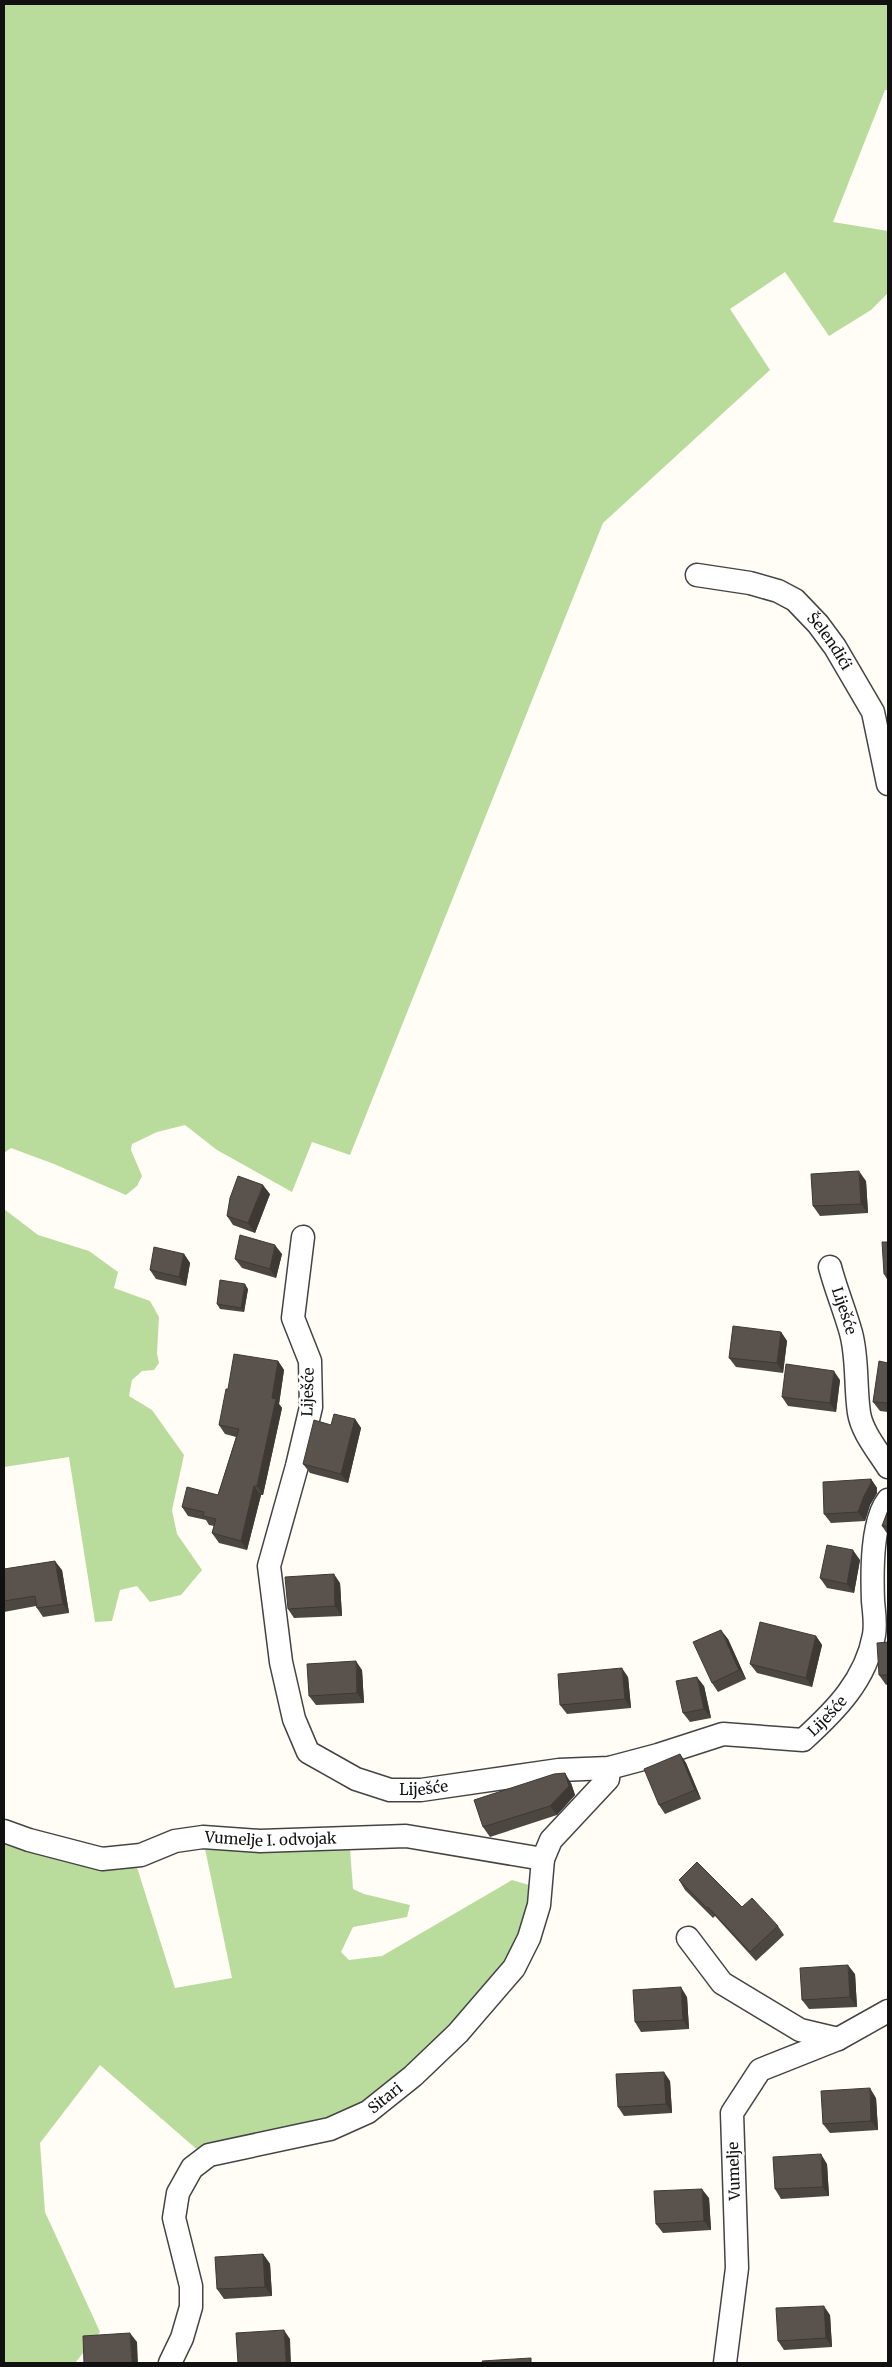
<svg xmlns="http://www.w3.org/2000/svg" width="892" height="2367" font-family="Merriweather,serif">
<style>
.forest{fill:#b9dc9c}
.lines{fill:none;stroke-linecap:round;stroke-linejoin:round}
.minor-casing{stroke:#444;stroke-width:25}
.minor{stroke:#fff;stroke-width:22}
.wall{fill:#4d4742}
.shaded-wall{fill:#3f3936}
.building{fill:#5a524d;stroke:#3f3936}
.labels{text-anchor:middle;stroke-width:5;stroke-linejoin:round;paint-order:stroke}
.street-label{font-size:15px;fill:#111;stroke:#fff}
</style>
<rect width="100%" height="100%" fill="#fffdf5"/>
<g class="forest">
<polygon points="4,4 888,4 888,90 885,90 833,222 888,231 888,293 871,310 829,336 785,272 730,309 770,370 603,523 350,1155 312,1142 292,1192 217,1150 185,1125 157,1132 132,1144 131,1150 142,1176 137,1186 126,1195 54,1164 11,1148 4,1153"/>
<polygon points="4,1209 38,1235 89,1251 118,1272 114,1288 150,1301 159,1317 157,1353 159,1363 154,1370 142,1371 132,1380 129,1396 152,1410 184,1455 172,1510 177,1534 202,1570 181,1595 150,1602 137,1586 120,1590 112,1621 95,1622 69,1457 4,1467"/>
<polygon points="4,1844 47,1854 135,1861 175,1988 232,1978 204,1844 350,1849 353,1889 364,1894 410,1905 407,1917 353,1927 341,1952 349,1960 382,1956 512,1880 529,1885 533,1900 510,1959 441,2037 359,2109 296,2133 201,2153 100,2065 40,2143 45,2212 100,2332 75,2363 4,2363"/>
</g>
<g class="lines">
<defs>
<g id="minor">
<path id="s1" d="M697,575l53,8 28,8 17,9 23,24 17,23 38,65 15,72"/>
<path id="s2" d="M303,1237l-10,81 17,43 1,46 -14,59 -28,100 12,96 13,57 14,33 48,27 34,11h31l138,-20 50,-2 49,-13 65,-21 80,6c32,-29 63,-60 71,-105 2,-11 0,-23 -1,-34 -1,-27 -2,-79 15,-101"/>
<path id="s3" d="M830,1267c6,23 15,44 21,66 7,26 4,53 8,80 3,19 19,38 29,54"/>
<path id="s4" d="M4,1831l25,9 73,19 39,-4 34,-14 28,-4 57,4 146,-5 137,23"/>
<polyline points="688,1938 722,1983 800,2030 838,2039"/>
<path id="s5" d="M170,2363l12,-25 9,-31v-21l-17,-68 4,-25 14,-25 17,-13 121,-26 38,-17 45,-36 45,-43 56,-65 15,-30 10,-33 4,-46 8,-19 57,-61 1,-11"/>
<polyline points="725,2363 737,2268 732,2113 760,2070 838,2039 888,2011"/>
</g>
</defs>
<use href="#minor" class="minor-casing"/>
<use href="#minor" class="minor"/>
</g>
<g class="wall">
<polygon points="866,1181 868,1213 820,1216 813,1206"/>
<polygon points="270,1194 255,1233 233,1225 227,1216"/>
<polygon points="888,1242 888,1281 884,1274"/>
<polygon points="184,1254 190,1263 186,1286 156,1279 150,1270"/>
<polygon points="282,1254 276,1278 242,1268 235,1259"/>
<polygon points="248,1289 244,1312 220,1309 217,1304"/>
<polygon points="781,1332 787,1341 783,1373 736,1367 729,1358"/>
<polygon points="278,1361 284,1370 279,1404 282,1408 263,1495 261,1495 247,1550 219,1543 212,1533 214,1526 209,1525 206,1520 188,1516 182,1507 218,1495 236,1437 225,1434 219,1425 228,1389"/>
<polygon points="888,1363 888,1412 880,1411 873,1402"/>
<polygon points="840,1380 836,1412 788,1406 782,1397"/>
<polygon points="355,1419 361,1428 348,1483 310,1473 303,1464 331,1425"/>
<polygon points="871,1479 877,1488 877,1493 870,1505 865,1521 831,1523 824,1514"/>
<polygon points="888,1510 888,1535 882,1526"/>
<polygon points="860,1560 854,1593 827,1588 820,1578"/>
<polygon points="4,1569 62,1570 69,1613 43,1617 37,1608 36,1606 4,1612"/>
<polygon points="340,1583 342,1616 294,1618 288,1609"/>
<polygon points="816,1636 822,1645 812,1687 757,1673 750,1664"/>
<polygon points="728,1639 746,1679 718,1692 712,1683"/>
<polygon points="888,1642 888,1684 886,1685 879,1675"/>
<polygon points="362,1670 364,1703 316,1705 309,1696"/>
<polygon points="628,1677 631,1708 567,1714 560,1705"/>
<polygon points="704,1686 711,1718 690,1722 683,1713"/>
<polygon points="680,1754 686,1763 701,1799 665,1814 659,1805"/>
<polygon points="571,1783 575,1795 557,1815 490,1837 483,1827"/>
<polygon points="679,1880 742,1907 778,1926 784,1935 756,1961 715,1916 713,1918 685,1890"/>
<polygon points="855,1974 857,2007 809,2009 802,2000"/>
<polygon points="687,1997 689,2029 641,2032 635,2022"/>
<polygon points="670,2081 672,2113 624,2116 618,2107"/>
<polygon points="876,2098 878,2130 830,2133 823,2124"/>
<polygon points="827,2164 829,2196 781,2199 775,2189"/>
<polygon points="709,2198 711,2230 663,2233 656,2224"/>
<polygon points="263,2254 270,2264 272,2296 224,2299 217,2289"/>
<polygon points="830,2315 832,2347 784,2350 778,2341"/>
</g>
<g class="shaded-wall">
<polygon points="859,1171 866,1181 868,1213 861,1204"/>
<polygon points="263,1185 270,1194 255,1233 248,1223"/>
<polygon points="275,1245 282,1254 276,1278 270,1269"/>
<polygon points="184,1254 190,1263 186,1286 179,1277"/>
<polygon points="245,1284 248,1289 244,1312 241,1308"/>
<polygon points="781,1332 787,1341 783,1373 777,1363"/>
<polygon points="278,1361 284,1370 279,1404 282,1408 263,1495 257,1486"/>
<polygon points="834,1371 840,1380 836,1412 830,1403"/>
<polygon points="355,1419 361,1428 348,1483 341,1474"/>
<polygon points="871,1479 877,1488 877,1493 870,1505 865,1521 858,1512 864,1496"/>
<polygon points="254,1486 261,1495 247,1550 241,1541"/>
<polygon points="853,1550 860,1560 854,1593 847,1584"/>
<polygon points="55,1561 62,1570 69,1613 63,1604"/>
<polygon points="334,1574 340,1583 342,1616 335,1606"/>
<polygon points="721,1630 728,1639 746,1679 739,1670"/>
<polygon points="816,1636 822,1645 812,1687 806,1678"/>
<polygon points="356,1661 362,1670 364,1703 357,1693"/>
<polygon points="622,1668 628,1677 631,1708 625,1699"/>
<polygon points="697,1677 704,1686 711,1718 704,1709"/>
<polygon points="680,1754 686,1763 701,1799 695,1790"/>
<polygon points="565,1773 571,1783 575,1795 557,1815 550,1806"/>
<polygon points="848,1965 855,1974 857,2007 850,1997"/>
<polygon points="681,1987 687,1997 689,2029 683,2020"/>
<polygon points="664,2072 670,2081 672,2113 666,2104"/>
<polygon points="870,2088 876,2098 878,2130 871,2121"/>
<polygon points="821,2154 827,2164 829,2196 823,2187"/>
<polygon points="702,2189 709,2198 711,2230 704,2221"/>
<polygon points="263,2254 270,2264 272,2296 265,2287"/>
<polygon points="824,2306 830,2315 832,2347 826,2338"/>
<polygon points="284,2330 290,2339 291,2363 286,2363 286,2362"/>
<polygon points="130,2333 137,2342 138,2363 132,2363"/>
</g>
<g class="building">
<polygon points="859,1171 861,1204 813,1206 811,1174"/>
<polygon points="238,1176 263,1185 248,1223 227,1216 230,1198"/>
<polygon points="240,1235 275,1245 270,1269 235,1259"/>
<polygon points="882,1242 888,1242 888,1274 884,1274"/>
<polygon points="154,1247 184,1254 179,1277 150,1270"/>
<polygon points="220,1280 245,1284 241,1308 217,1304"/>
<polygon points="733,1326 781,1332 777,1363 729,1358"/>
<polygon points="234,1354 278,1361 272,1398 276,1399 257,1486 254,1486 241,1541 212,1533 216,1519 203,1516 204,1512 182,1507 187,1487 218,1495 239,1429 219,1425 226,1389 228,1389"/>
<polygon points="879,1361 888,1363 888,1403 873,1402"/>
<polygon points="786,1364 834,1371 830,1403 782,1397"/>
<polygon points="334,1414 355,1419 341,1474 303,1464 314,1420 331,1425"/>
<polygon points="871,1479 871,1483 864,1496 858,1512 824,1514 823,1482"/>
<polygon points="888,1510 888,1526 882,1526"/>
<polygon points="827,1545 853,1550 847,1584 820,1578"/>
<polygon points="55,1561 63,1604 37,1608 35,1596 4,1601 4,1569"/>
<polygon points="334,1574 335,1606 288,1609 285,1577"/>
<polygon points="760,1622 816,1636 806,1678 750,1664"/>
<polygon points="721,1630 739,1670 712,1683 693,1642"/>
<polygon points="888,1642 888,1675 879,1675 877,1643"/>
<polygon points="356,1661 357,1693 309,1696 307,1664"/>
<polygon points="622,1668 625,1699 560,1705 558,1674"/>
<polygon points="697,1677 704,1709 683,1713 676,1681"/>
<polygon points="680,1754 695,1790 659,1805 644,1769"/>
<polygon points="565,1773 569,1786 550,1806 483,1827 474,1800 554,1774"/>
<polygon points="697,1862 742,1907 752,1898 778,1926 750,1952 708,1907 707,1908 679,1880"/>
<polygon points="848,1965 850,1997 802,2000 800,1968"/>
<polygon points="681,1987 683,2020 635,2022 633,1990"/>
<polygon points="664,2072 666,2104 618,2107 616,2074"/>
<polygon points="870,2088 871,2121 823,2124 821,2091"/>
<polygon points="821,2154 823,2187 775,2189 773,2157"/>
<polygon points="702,2189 704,2221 656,2224 654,2191"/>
<polygon points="263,2254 265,2287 217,2289 215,2257"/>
<polygon points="824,2306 826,2338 778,2341 776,2308"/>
<polygon points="284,2330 286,2362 268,2363 238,2363 236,2333"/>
<polygon points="130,2333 132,2363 84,2363 83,2336"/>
<polygon points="531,2358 531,2363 483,2363 482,2361"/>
</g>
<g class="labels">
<g class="street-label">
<text dy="5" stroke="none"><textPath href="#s1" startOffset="156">Šelendići</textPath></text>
<text dy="5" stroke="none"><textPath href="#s3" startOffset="46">Liješće</textPath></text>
<text transform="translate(308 1392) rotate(-88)" y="5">Liješće</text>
<text dy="5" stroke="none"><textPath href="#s2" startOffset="1074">Liješće</textPath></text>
<text dy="5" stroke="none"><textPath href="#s2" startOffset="654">Liješće</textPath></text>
<text dy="5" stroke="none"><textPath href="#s4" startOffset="274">Vumelje I. odvojak</textPath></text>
<text dy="5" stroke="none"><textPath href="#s5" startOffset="414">Sitari</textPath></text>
<text transform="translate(734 2171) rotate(-92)" y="5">Vumelje</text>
</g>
</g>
<rect width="892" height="2367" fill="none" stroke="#111111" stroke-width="10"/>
</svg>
